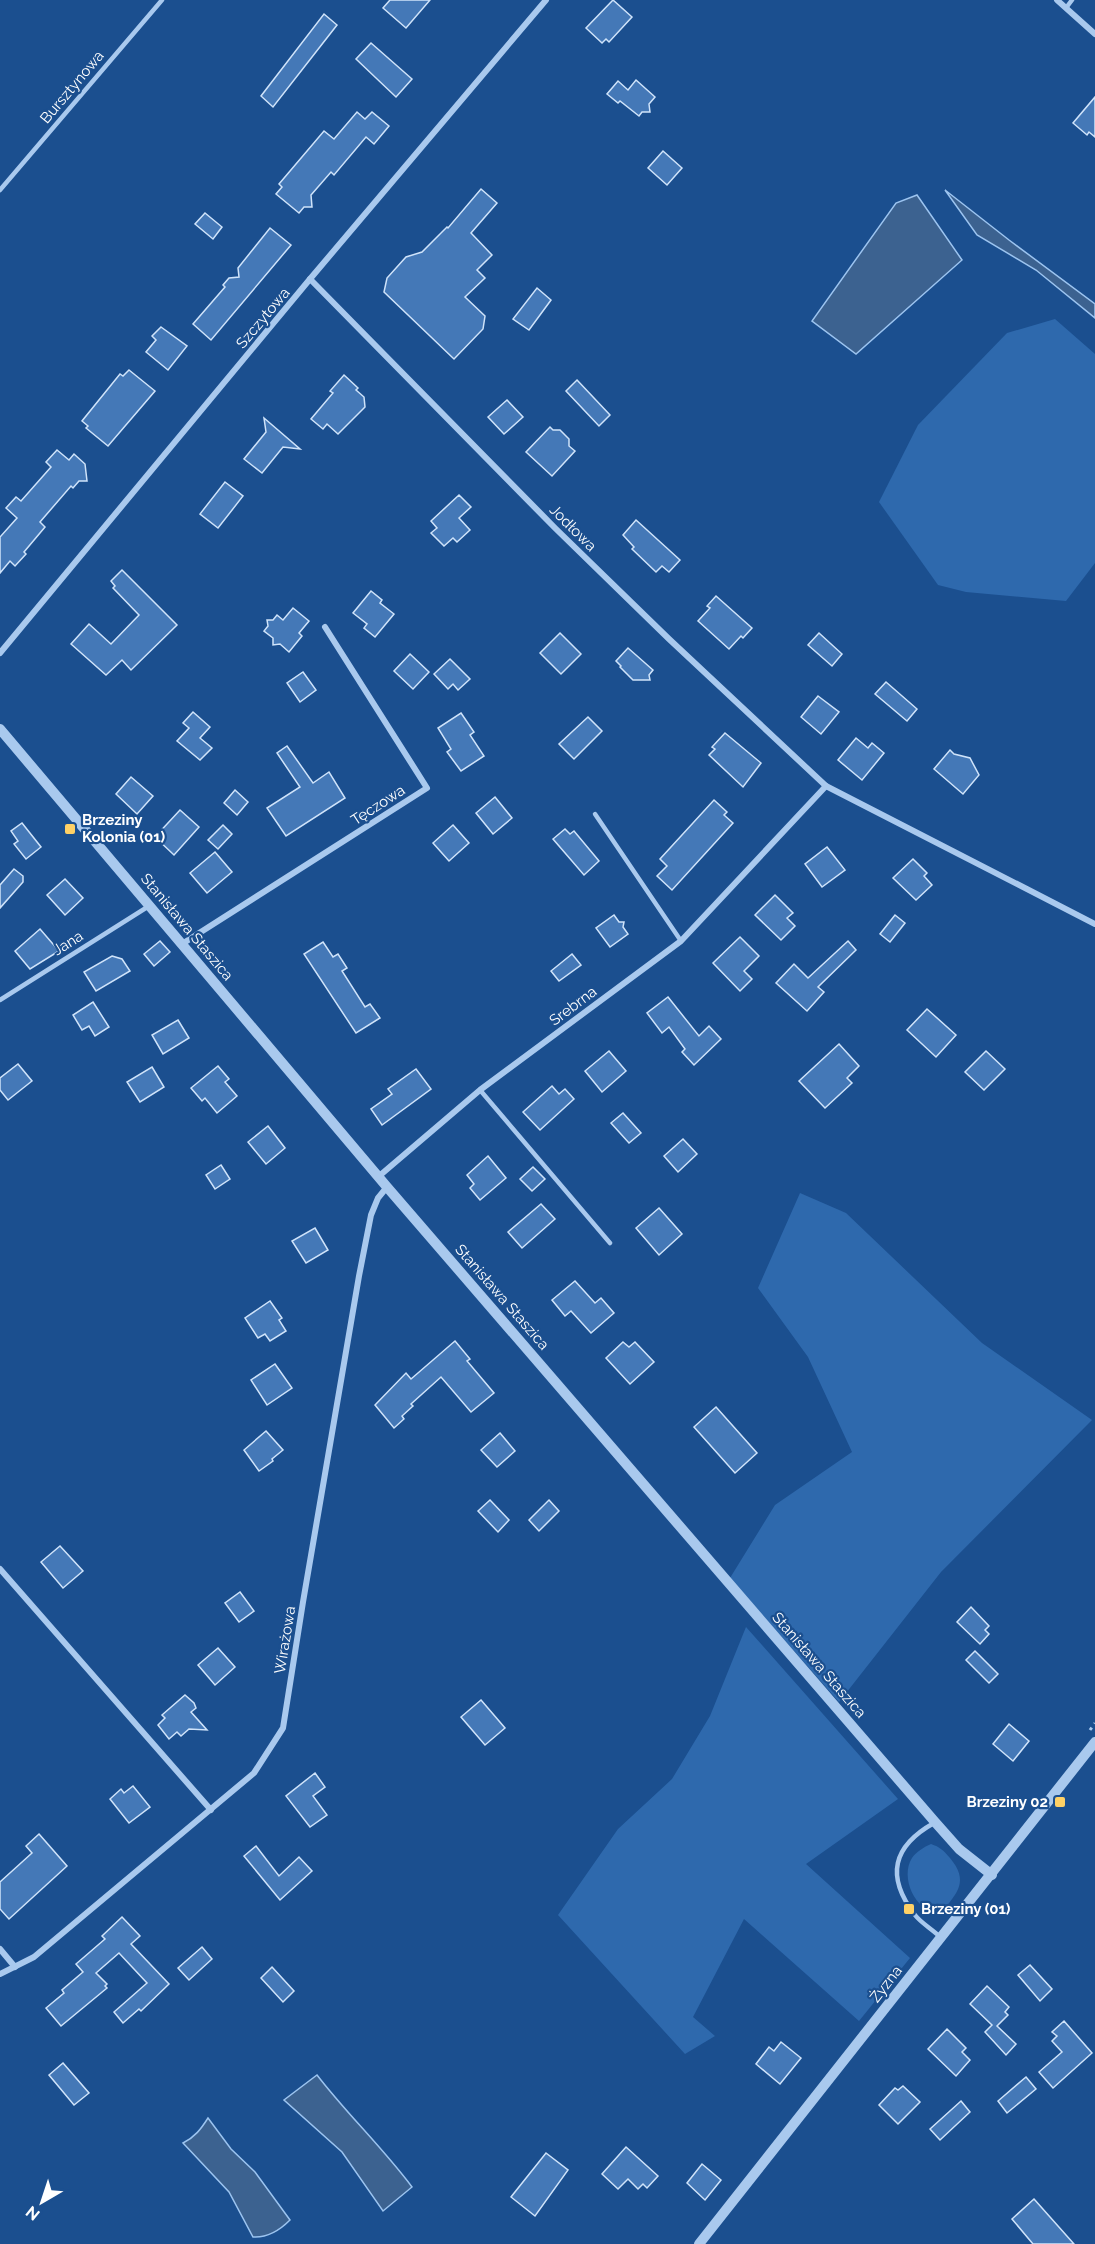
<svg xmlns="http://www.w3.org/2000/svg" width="1095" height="2244" font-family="Raleway,sans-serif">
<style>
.green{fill:#2e69ad}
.water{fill:#3c6290;stroke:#9cc4f0;stroke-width:1.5}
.building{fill:#4478b7;stroke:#cfe3fa;stroke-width:1.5}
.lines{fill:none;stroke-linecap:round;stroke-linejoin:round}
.path{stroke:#a9c9ee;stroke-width:3;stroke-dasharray:3 4.5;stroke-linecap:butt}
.service{stroke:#a9c9ee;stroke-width:4.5}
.minor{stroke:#a9c9ee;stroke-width:6}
.tertiary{stroke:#a9c9ee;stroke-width:10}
.poi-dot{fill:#ffd166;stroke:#1b4f8f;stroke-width:2}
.labels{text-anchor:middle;stroke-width:4.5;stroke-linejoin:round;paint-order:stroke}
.street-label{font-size:15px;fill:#fff;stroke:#1b4f8f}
.poi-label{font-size:15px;font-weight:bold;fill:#fff;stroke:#1b4f8f;text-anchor:start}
</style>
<rect width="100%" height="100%" fill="#1b4f8f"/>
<g class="green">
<polygon points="1055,319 1095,354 1095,563 1066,601 966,592 938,585 879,502 918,425 1007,333"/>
<polygon points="800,1193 846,1213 982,1343 1092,1420 941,1572 839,1702 730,1578 775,1505 852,1452 808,1357 758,1288"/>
<polygon points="746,1627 898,1799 806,1864 910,1958 859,2021 744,1919 693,2017 715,2036 685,2054 558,1915 618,1829 672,1779 710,1716"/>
<path d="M931,1844c9,3 12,6 19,14 19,23 8,34 -8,54 -25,4 -43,-34 -30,-54 4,-6 12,-11 19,-14z"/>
</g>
<g class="water">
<polygon points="945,190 1009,240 1095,304 1095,318 1036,270 977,235"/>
<polygon points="917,195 962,260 856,354 812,321 896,203"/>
<path d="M317,2075c30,39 65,72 95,112l-29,24 -41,-59 -58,-52z"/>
<path d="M208,2118l23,31 24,23 35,48c-10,10 -22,18 -37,17l-24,-45 -46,-49c12,-6 18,-14 25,-25z"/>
</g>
<g class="building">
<polygon points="390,0 430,0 406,28 383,8"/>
<polygon points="613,0 632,17 609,42 606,39 602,43 586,28"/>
<polygon points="324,14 337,25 273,107 261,96"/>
<polygon points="371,43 412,79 396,97 356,59"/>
<polygon points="636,80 655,97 649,104 650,112 642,112 639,116 620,101 618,103 607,94 618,81 628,90"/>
<polygon points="1095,97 1095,137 1089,132 1087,135 1073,123"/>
<polygon points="357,112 365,119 372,112 389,126 374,144 366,137 334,175 331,172 311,195 312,207 304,207 299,213 276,194 282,187 279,184 324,131 334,139"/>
<polygon points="663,151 682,168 667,185 648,168"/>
<polygon points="481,189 497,203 471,233 492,255 477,270 485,278 465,297 485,316 483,329 454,359 384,292 387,278 406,257 422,252 447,227 448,228"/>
<polygon points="205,213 222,227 213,239 195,224"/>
<polygon points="270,228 291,245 211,340 193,324 225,287 223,285 229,278 239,277 238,268"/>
<polygon points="537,288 551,300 529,330 513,319"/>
<polygon points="161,327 187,346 168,370 146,352 156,340 152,336"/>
<polygon points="129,370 155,391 108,446 86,428 88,426 82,421 120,374 123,376"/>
<polygon points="344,375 358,388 356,390 364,397 365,407 338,434 327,424 323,429 311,419 333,393 330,391"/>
<polygon points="577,380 610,415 599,426 566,391"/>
<polygon points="507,400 523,417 504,434 488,417"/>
<polygon points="264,418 300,449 283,447 262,473 244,459 266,432"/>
<polygon points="550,427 553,430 560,430 569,439 569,446 575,451 552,476 526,452"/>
<polygon points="57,450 69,460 74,454 85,464 87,481 79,481 73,488 71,486 40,522 45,527 24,552 26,554 15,566 10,561 0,573 0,537 17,518 6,508 16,497 21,501 51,467 46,462"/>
<polygon points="225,482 243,496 218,528 200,514"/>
<polygon points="459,495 471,507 459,518 470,530 457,542 453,538 444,546 431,533 437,528 431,521"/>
<polygon points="636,520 680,560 669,572 662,566 656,572 632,549 634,547 623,535"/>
<polygon points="122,570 177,625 131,670 122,660 106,675 71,644 89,624 111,644 139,615 113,588 115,586 111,581"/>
<polygon points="371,591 382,600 380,603 394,614 375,637 364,628 367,624 353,613"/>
<polygon points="716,596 752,628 743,638 741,636 729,649 698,621 710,608 707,606"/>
<polygon points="293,608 309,621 299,633 302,636 289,652 280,644 273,645 273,638 264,631 268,626 267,620 273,620 277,615 283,620"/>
<polygon points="560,633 581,654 561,674 540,653"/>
<polygon points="819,633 842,654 832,666 808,645"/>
<polygon points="628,648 653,670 649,675 650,680 633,680 620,667 621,666 616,661"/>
<polygon points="410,654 429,672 413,689 394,671"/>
<polygon points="450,659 470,679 458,690 453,684 448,689 434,674"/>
<polygon points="303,672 316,690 300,702 287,683"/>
<polygon points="886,682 917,709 907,721 875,694"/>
<polygon points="818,696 839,712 821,734 801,717"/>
<polygon points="193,712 210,727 200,738 212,748 200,760 177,741 189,728 183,723"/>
<polygon points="461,713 474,732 470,735 484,756 461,771 447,752 451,749 438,728"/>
<polygon points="588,717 602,731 574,759 559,744"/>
<polygon points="725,733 761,763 743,787 709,755 715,749 712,747"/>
<polygon points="856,738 868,748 872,743 884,753 862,780 838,760"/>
<polygon points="287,746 313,783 329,772 345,798 286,836 267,808 300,787 277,753"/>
<polygon points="950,750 954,754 970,758 979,775 963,794 934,769"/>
<polygon points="131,777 153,796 137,814 116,794"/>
<polygon points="235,790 248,802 237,815 224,803"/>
<polygon points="495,797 512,818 493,834 476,813"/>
<polygon points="714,800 727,812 724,815 733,823 672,890 657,876 667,866 660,859"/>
<polygon points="180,810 199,827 174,855 155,837"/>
<polygon points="22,823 41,847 26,859 14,844 18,841 11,831"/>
<polygon points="223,825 232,834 218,849 208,840"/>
<polygon points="453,825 469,843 449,861 433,843"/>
<polygon points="565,829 570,834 574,831 599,861 584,875 553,839"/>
<polygon points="827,847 845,870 822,887 805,864"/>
<polygon points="215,852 232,872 207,893 190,873"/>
<polygon points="913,859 927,873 924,876 932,885 916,900 893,878"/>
<polygon points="14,869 23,876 23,882 0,908 0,885"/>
<polygon points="65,879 83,898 65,915 47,895"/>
<polygon points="775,895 793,913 787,918 795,926 781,940 755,915"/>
<polygon points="614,915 619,922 624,922 623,927 628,934 610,947 596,928"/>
<polygon points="895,915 905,923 890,942 880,934"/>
<polygon points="40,929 59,951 30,969 15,951"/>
<polygon points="740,937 759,956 744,971 752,979 740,991 713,963"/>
<polygon points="160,941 170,952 154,966 144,954"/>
<polygon points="848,941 856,950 818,987 824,992 807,1011 776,983 794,964 808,978"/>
<polygon points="323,942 333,957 338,954 347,968 342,971 365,1007 370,1004 380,1018 356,1033 304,954"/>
<polygon points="572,954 581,965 559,981 551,971"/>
<polygon points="112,956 122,959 130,971 96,991 84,972"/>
<polygon points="668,997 699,1036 709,1026 721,1039 694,1065 682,1052 685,1049 669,1027 662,1033 647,1013"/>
<polygon points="93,1002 109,1027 95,1036 89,1026 82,1030 73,1015"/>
<polygon points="927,1009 956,1035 936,1057 907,1030"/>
<polygon points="178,1020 189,1038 163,1054 152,1035"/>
<polygon points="839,1044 859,1066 847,1078 852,1083 825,1108 799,1081"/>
<polygon points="609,1051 626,1071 602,1092 585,1071"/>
<polygon points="986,1051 1005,1069 984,1090 965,1072"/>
<polygon points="18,1064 32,1081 8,1100 0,1090 0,1078"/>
<polygon points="218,1066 229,1079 225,1082 237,1096 217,1113 205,1098 202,1101 191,1088"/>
<polygon points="152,1067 164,1087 140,1102 127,1082"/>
<polygon points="416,1069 431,1089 382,1125 371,1109 392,1094 388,1089"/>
<polygon points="552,1086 559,1094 565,1089 574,1099 540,1130 523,1112"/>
<polygon points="623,1113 641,1133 629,1143 611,1123"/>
<polygon points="268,1126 285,1148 266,1164 248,1142"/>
<polygon points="683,1139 697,1154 678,1172 664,1156"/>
<polygon points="488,1156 506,1178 480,1200 470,1188 474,1184 467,1175"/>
<polygon points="221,1165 230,1179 215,1189 206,1175"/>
<polygon points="533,1167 545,1179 532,1191 520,1179"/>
<polygon points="541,1204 555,1219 522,1248 508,1232"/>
<polygon points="659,1208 682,1234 659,1255 636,1228"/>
<polygon points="315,1228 328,1250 306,1263 292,1241"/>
<polygon points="575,1281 595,1303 601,1298 614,1313 591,1333 571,1311 565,1316 552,1300"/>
<polygon points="270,1301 282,1318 279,1320 286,1331 270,1341 265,1334 258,1338 245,1318"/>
<polygon points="455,1341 470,1359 467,1361 494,1393 471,1412 441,1377 411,1404 413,1406 402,1416 404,1419 394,1428 375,1405 406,1373 411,1379"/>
<polygon points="623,1342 629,1347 635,1342 654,1362 630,1384 606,1358"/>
<polygon points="275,1364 292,1388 267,1405 251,1380"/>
<polygon points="716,1407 757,1453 735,1473 694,1427"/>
<polygon points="266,1431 283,1450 272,1459 273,1461 259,1471 244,1450"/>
<polygon points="500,1433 515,1451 497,1467 481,1450"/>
<polygon points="490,1500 509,1520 498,1532 478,1511"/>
<polygon points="549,1500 559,1511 539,1531 529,1520"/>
<polygon points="60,1546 83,1571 63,1588 41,1562"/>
<polygon points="240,1592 254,1611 239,1622 225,1603"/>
<polygon points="971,1607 989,1626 985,1630 989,1634 980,1644 957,1622"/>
<polygon points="218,1648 235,1667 215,1685 198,1665"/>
<polygon points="975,1651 998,1674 989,1683 966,1660"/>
<polygon points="185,1695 194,1703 196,1708 191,1712 207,1730 189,1729 181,1736 177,1732 169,1739 158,1725 165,1718 162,1715"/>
<polygon points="481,1700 505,1728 485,1745 461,1717"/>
<polygon points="1009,1724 1029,1741 1013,1761 993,1744"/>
<polygon points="315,1773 325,1787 313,1796 327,1815 310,1827 286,1796"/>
<polygon points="133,1786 150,1807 129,1823 110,1799 121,1789 124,1793"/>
<polygon points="39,1834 67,1866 9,1919 0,1909 0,1882 32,1853 26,1846"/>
<polygon points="256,1846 279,1876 299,1857 312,1871 280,1900 244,1856"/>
<polygon points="122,1917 140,1936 131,1944 169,1984 141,2011 139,2009 123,2023 114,2012 147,1983 119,1953 96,1973 107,1984 105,1986 107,1988 61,2026 46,2008 64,1993 62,1990 83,1972 76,1964 105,1939 102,1936"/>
<polygon points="202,1947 212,1959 189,1980 178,1968"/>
<polygon points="1030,1965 1052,1989 1040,2001 1018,1975"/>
<polygon points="272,1967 294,1991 283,2002 261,1978"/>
<polygon points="987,1986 1009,2007 1005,2012 1008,2015 997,2026 1016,2044 1006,2055 985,2032 992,2025 970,2004"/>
<polygon points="1064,2021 1092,2053 1053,2088 1039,2072 1062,2052 1052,2041 1057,2036 1052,2032"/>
<polygon points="947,2029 966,2048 962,2052 970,2060 956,2076 928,2049"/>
<polygon points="781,2042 801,2058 780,2084 756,2064 769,2047 774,2051"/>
<polygon points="63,2063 89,2093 74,2105 49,2075"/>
<polygon points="1026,2077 1036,2089 1007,2113 998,2101"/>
<polygon points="903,2086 920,2102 898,2124 879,2105 895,2088 898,2090"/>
<polygon points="961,2101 970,2112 940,2140 930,2129"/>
<polygon points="626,2147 658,2176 647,2188 643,2184 638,2189 628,2179 618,2189 602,2174"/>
<polygon points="546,2153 568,2170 535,2216 511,2197"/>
<polygon points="702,2164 721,2180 705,2200 687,2183"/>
<polygon points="1034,2199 1074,2244 1033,2244 1012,2219"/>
</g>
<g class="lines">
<polyline class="path" points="1090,1730 1095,1723"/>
<g class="service">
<polyline points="1066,8 1072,0"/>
<polyline points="0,190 162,0"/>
<polyline points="595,814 681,941"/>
<polyline points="0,1000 149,906"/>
<polyline points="480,1090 610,1243"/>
<path d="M934,1823c-41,23 -49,53 -19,92 6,8 17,14 24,21"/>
</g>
<g class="minor">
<polyline points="1057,0 1095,34"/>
<polyline points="310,279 555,528 669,639 826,786 1095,924"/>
<polyline points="0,653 310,279 546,0"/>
<polyline points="182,944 427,788 325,627"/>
<polyline points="378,1177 480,1090 681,941 826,786"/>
<polyline points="0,1569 211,1810"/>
<polyline points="0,1949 15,1967"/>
<polyline points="0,1974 34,1957 254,1773 283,1728 303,1602 359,1276 371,1215 378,1198 387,1187"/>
</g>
<g class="tertiary">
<polyline points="0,729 387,1187 935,1822 959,1849 992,1875"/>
<polyline points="699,2244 1095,1742"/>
</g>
</g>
<g class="poi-dot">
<rect x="64" y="823" width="12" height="12" rx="3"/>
<rect x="1054" y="1796" width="12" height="12" rx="3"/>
<rect x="903" y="1903" width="12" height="12" rx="3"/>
</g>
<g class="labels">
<g class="street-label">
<text transform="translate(72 87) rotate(-50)" y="5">Bursztynowa</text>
<text transform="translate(263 318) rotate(-50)" y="5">Szczytowa</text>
<text transform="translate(573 528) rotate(45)" y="5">Jodłowa</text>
<text transform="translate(378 805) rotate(-33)" y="5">Tęczowa</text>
<text transform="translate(187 927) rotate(50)" y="5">Stanisława Staszica</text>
<text transform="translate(68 943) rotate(-32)" y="5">Jana</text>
<text transform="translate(573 1006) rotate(-37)" y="5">Srebrna</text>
<text transform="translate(502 1297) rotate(49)" y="5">Stanisława Staszica</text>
<text transform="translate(285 1640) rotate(-81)" y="5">Wirażowa</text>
<text transform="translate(819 1665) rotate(49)" y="5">Stanisława Staszica</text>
<text transform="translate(886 1984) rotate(-52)" y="5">Żyzna</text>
</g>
<g class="poi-label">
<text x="82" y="825">Brzeziny<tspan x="82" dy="17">Kolonia (01)</tspan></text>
<text x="1048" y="1807" text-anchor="end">Brzeziny 02</text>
<text x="921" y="1914">Brzeziny (01)</text>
</g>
</g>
<g transform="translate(42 2202) rotate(219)" stroke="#1b4f8f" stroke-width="4.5" paint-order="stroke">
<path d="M0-4.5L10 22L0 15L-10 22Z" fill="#ffffff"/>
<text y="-9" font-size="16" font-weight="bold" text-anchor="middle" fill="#ffffff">N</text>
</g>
</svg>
